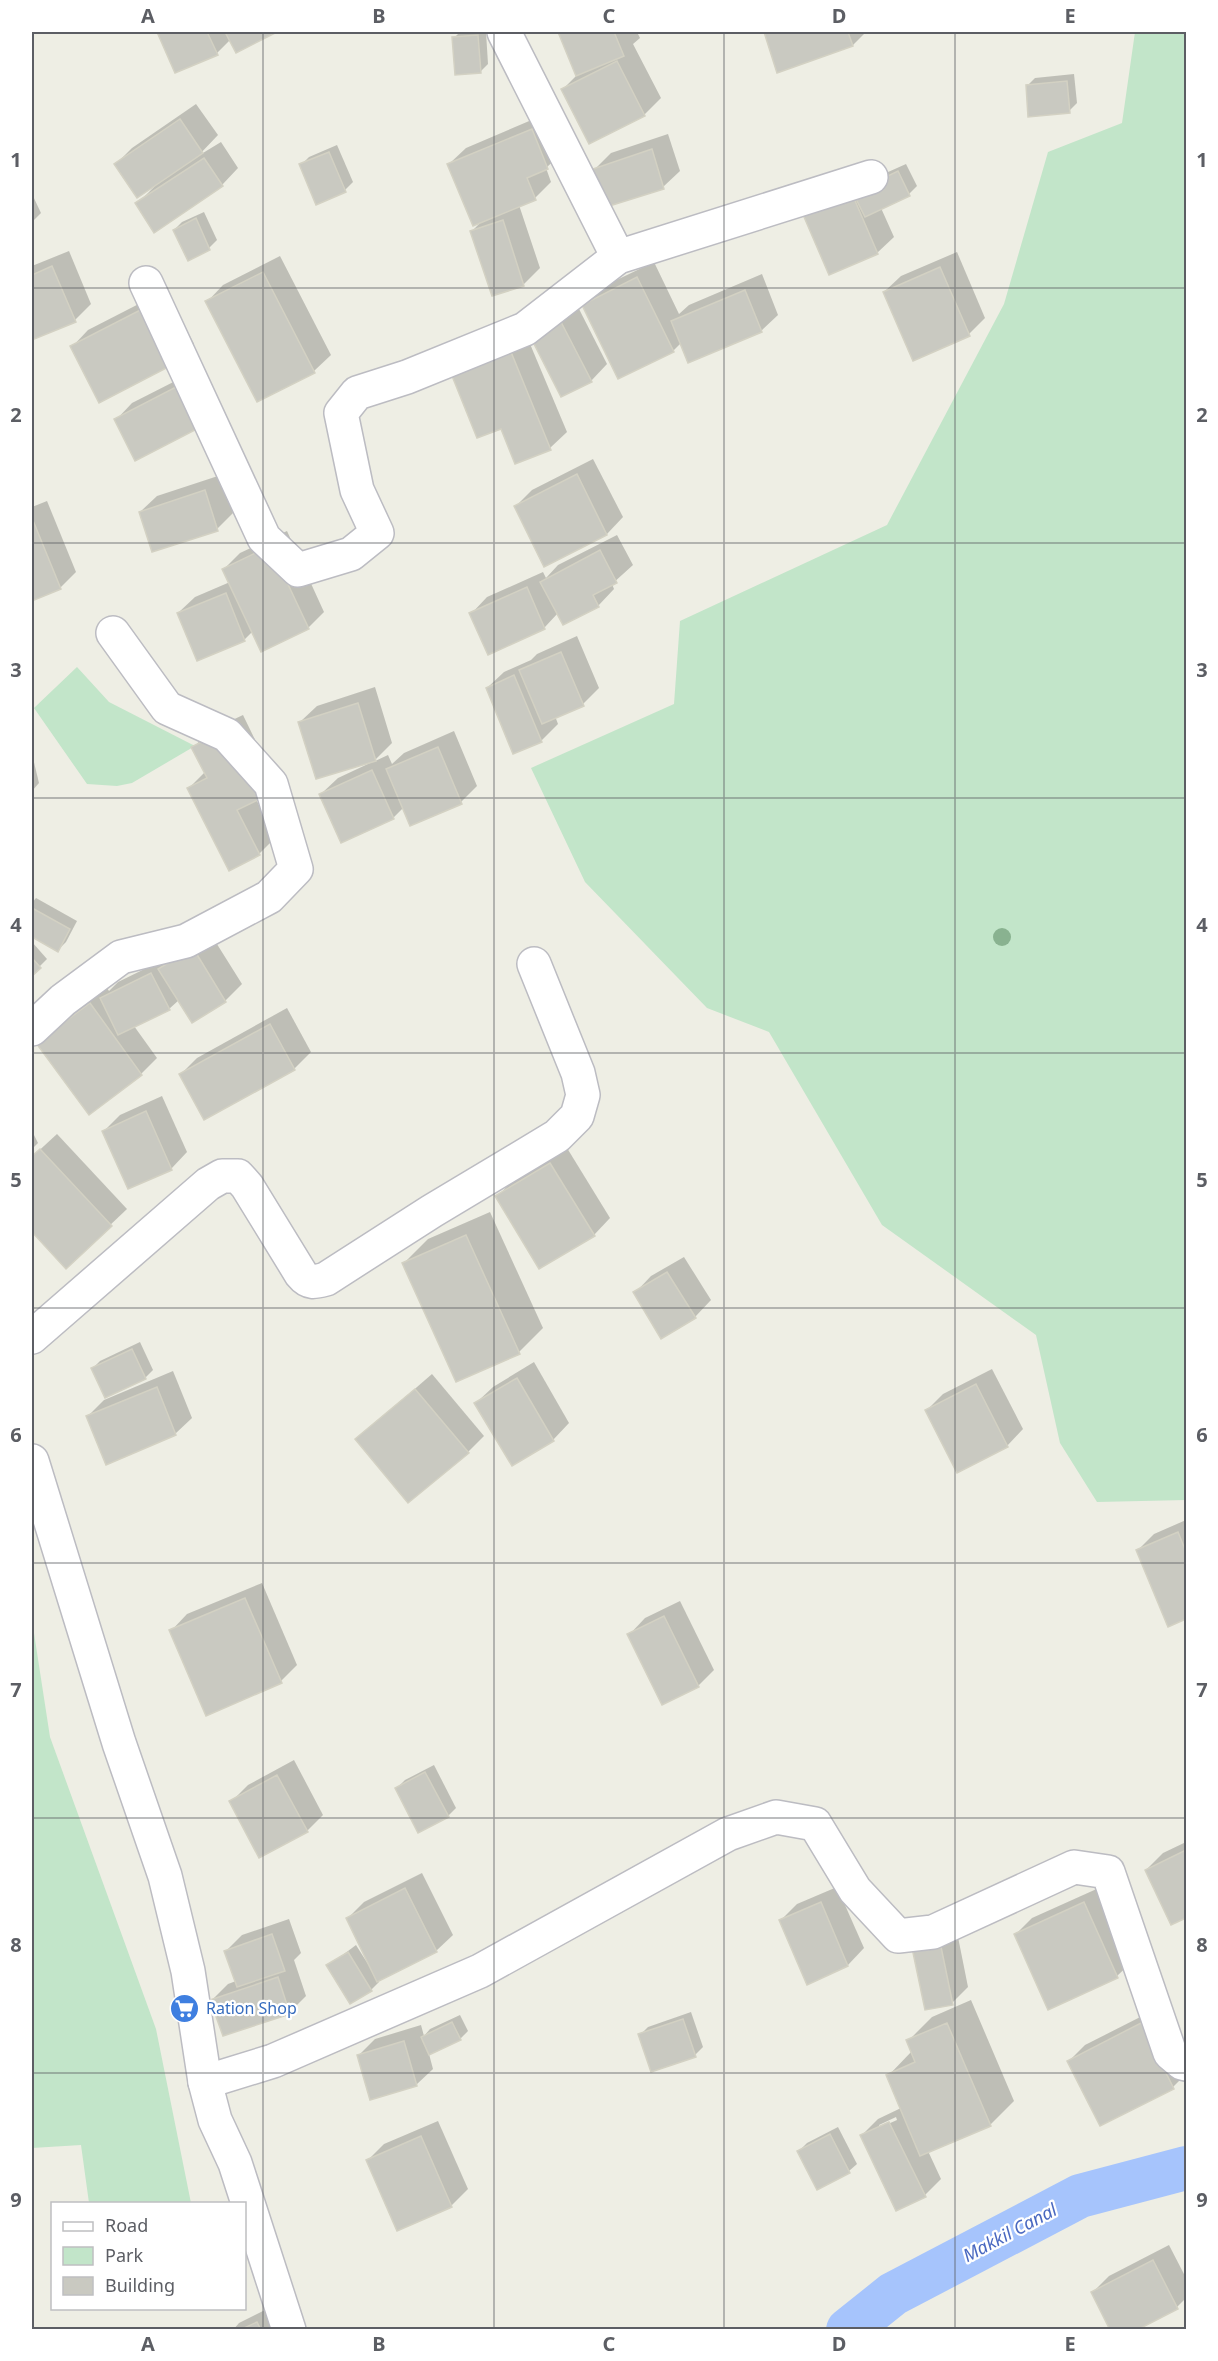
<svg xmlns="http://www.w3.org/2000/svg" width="1218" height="2361" font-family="'Noto Sans',sans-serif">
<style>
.green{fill:#c2e5c9}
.shadow{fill:#0003;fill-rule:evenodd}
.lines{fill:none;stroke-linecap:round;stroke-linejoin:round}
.canal{stroke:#a6c4fc;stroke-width:44}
.building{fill:#c9c9c1;stroke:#d3d1c3;stroke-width:1.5}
.minor-casing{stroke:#bcbcc2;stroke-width:36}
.minor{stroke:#fff;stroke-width:33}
.tree{fill:#89b290}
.grid{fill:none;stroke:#5c5e64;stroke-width:1.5;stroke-opacity:0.55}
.labels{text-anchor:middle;stroke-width:4.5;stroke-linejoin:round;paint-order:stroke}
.shop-label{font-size:16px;fill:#366cbe;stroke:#fff;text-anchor:start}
.water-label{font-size:18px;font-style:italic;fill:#4968c0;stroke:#fff}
.neatline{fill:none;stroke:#5c5e64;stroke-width:2}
.grid-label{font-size:20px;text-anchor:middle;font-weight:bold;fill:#5c5e64}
</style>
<rect width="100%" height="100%" fill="#eeeee4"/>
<g class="green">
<polygon points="1135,32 1186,32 1186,1500 1097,1502 1060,1443 1036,1335 882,1225 769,1032 707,1008 585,882 531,768 674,704 680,621 887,525 1004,304 1048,152 1122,123"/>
<polygon points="77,667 109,702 195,746 132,783 117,786 87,784 34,708"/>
<polygon points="32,1620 50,1737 156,2029 191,2203 89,2203 81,2145 32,2148"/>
</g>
<g class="shadow">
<polygon points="159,32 274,32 237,51 231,39 217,53 176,71"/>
<polygon points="460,32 486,32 488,64 480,72 454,38"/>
<polygon points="560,32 637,32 640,38 633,44 661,98 644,115 590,142 563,89 577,75"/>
<polygon points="765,32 866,32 853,45 778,71"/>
<polygon points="1074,74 1077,103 1069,111 1027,86 1035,78"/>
<polygon points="196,104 218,135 198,156 221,142 238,168 222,185 137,204 155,186 116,164 132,148"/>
<polygon points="548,113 564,151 546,168 551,182 535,198 519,205 540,268 524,284 493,294 472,231 483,220 449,164 466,148"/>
<polygon points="668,134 680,171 663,187 595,169 611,153"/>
<polygon points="337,145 353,182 345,190 316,203 301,165 309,157"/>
<polygon points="906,164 917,186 909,194 881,208 894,237 877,253 803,210"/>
<polygon points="32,194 41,213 32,222"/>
<polygon points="204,212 217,240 209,248 188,259 174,230 182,222"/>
<polygon points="69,251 91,304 75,320 32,338 32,266"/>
<polygon points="957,252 985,318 969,334 884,292 901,276"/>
<polygon points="280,256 331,355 314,371 258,400 207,302 223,285"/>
<polygon points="654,262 679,314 689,305 762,274 778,315 761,331 681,343 673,351 583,305 600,288"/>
<polygon points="166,290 194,344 177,361 72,347 88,330"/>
<polygon points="577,305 607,364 591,381 531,336"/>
<polygon points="525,332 567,432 550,448 502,427 451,372"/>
<polygon points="193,372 213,411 116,420 132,403"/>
<polygon points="593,459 623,517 607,534 545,565 516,506 532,490"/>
<polygon points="221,475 233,513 217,529 140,512 157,496"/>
<polygon points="47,501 76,572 60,588 32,599 32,507"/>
<polygon points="287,531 324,612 308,628 253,631 244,640 178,613 195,597 230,582 224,569 240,553"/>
<polygon points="617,535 633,565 612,584 614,589 598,606 558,613 545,627 488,653 471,614 487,597 543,572 546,578 558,565"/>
<polygon points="577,636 599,688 583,704 555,716 558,724 542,740 514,752 487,688 504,672 531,660 537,654"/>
<polygon points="375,687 392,743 373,762 388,755 392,764 404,753 454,731 477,786 461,802 403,808 393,818 321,794 338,778 370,763 300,722 317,706"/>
<polygon points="243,715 275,781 256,799 275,838 259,854 189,788 205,772 193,748 209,731"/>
<polygon points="32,754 39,783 32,791"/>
<polygon points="36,898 77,921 66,942 58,950 32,935 32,903"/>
<polygon points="210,933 242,984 225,1001 192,1021 179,1000 169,1009 134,1026 157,1058 141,1074 55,1027 107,988 109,991 118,982 167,958"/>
<polygon points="32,942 47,959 32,974"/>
<polygon points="287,1008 311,1052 295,1068 205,1118 181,1074 197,1058"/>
<polygon points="162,1096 187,1152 171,1169 104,1131 120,1115"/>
<polygon points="32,1131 38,1143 32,1149"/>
<polygon points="57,1134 127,1209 66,1267 32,1229 32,1157"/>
<polygon points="567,1148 610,1218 594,1235 497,1197 513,1180"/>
<polygon points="490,1212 543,1328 519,1352 404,1263 428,1239"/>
<polygon points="684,1257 711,1300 695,1317 635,1293 651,1276"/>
<polygon points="140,1342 153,1370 145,1378 92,1369 100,1361"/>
<polygon points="534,1362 569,1423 553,1440 476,1403 493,1387"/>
<polygon points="992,1369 1023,1429 1007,1446 927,1410 943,1394"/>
<polygon points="173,1371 192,1418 175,1434 88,1416 104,1400"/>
<polygon points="432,1374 484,1436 468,1452 357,1439"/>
<polygon points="1186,1520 1186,1618 1169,1625 1138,1550 1154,1534"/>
<polygon points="262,1583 297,1665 281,1681 171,1631 187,1614"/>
<polygon points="680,1601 714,1670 698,1686 629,1635 645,1618"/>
<polygon points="294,1760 323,1815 307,1831 231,1802 248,1785"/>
<polygon points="434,1765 456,1808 448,1816 419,1831 397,1788 405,1780"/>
<polygon points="1186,1842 1186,1916 1172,1923 1146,1870 1163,1853"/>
<polygon points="422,1873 453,1935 436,1951 378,1980 379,1982 371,1990 328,1966 356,1945 368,1964 370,1963 348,1918 364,1902"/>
<polygon points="837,1887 864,1948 848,1965 807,1983 781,1920 797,1904"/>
<polygon points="1101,1887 1134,1960 1117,1976 1016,1934 1032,1918"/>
<polygon points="289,1919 301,1953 294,1960 306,1996 289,2013 212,2000 228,1984 236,1981 226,1951 242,1935"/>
<polygon points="955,1922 968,1987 952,2003 913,1943"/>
<path d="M971,2000l43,101 -24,24 -62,26 13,28 -16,16 -64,-59 17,-17 23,-11 -13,-32 24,-25 -4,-10 24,-24zM896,2117l1,3 -18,8v-3z"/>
<polygon points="1158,2008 1186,2074 1173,2087 1069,2061 1085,2045"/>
<polygon points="691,2012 703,2047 695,2055 640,2035 648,2027"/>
<polygon points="460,2015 468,2031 460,2039 429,2054 433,2069 416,2085 359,2055 375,2039 421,2025 424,2036 430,2029"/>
<polygon points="438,2121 468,2189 451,2206 397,2229 368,2160 384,2144"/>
<polygon points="838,2127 857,2164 849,2171 799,2151 807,2143"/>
<polygon points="1169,2245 1186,2278 1186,2298 1177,2307 1093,2292 1109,2276"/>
<polygon points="273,2306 285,2330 233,2330 239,2323"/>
</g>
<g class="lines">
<polyline class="canal" points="848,2330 893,2294 1080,2196 1186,2168"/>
</g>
<g class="building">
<polygon points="157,32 207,32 218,55 175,73"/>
<polygon points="225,32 277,32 236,53"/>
<polygon points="558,32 614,32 624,56 576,76"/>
<polygon points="764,32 848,32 853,46 777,73"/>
<polygon points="478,35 481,73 455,75 452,37"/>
<polygon points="617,61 645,116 589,144 561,89"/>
<polygon points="1067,81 1070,113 1028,117 1026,85"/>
<polygon points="180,119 203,153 137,198 114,164"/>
<polygon points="532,129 548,169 527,178 536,200 473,226 447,164"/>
<polygon points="652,149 664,189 606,207 593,169"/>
<polygon points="329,152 346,192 316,205 299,164"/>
<polygon points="204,158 223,186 154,233 135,203"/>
<polygon points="898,171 910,196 865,217 853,193"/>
<polygon points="850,189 878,254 829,275 801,210"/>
<polygon points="196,218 210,250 188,261 173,230"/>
<polygon points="503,220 524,286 492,296 470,231"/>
<polygon points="52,266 76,322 32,340 32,275"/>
<polygon points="940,267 970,336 913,361 883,292"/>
<polygon points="263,272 315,373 257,402 205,301"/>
<polygon points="637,277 674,352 618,379 582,305"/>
<polygon points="745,290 762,332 688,363 671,321"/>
<polygon points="150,305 178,362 99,403 70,346"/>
<polygon points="560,320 592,382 561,397 530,336"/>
<polygon points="509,347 551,450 515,464 501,429 477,438 450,371"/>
<polygon points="176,387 197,429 135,461 114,419"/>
<polygon points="577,474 607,535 544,567 514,506"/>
<polygon points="205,490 218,531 152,552 139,512"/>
<polygon points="32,518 61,589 32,601"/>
<polygon points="270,546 309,629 261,652 222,569"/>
<polygon points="600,550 617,583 593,595 599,607 563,625 540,582"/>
<polygon points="527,587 545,629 488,655 469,613"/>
<polygon points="226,593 245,641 197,661 177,613"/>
<polygon points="561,652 584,706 542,724 519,670"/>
<polygon points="514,675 542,742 513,754 486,688"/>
<polygon points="358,703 376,761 316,779 298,722"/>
<polygon points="226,730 260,799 237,810 260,855 229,871 187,788 207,778 191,747"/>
<polygon points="438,747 462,804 410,826 386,769"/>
<polygon points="372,770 394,819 341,843 319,794"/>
<polygon points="32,908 70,929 58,952 32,937"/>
<polygon points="193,948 226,1002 192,1023 158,969"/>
<polygon points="32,958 41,968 32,976"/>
<polygon points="151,973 170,1010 118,1035 100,998"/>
<polygon points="90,1003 142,1075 89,1115 36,1043"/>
<polygon points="270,1024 295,1070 204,1120 179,1074"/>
<polygon points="146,1111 172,1170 128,1189 102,1131"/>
<polygon points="40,1149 112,1226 66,1269 32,1232 32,1156"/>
<polygon points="550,1163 595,1236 539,1269 495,1196"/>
<polygon points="466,1235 520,1354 456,1382 402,1263"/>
<polygon points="667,1272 696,1318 661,1339 633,1292"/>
<polygon points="132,1349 146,1379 105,1398 91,1368"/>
<polygon points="517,1378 554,1441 512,1466 474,1403"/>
<polygon points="976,1384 1008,1447 957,1473 925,1410"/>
<polygon points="157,1387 176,1435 106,1465 86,1416"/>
<polygon points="415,1389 469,1453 408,1503 355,1439"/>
<polygon points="1178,1532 1186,1552 1186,1619 1168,1627 1136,1550"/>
<polygon points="245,1598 282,1683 206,1716 169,1630"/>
<polygon points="664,1616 699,1687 662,1705 627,1634"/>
<polygon points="425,1772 449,1817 418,1833 395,1788"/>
<polygon points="277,1775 308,1832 259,1858 229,1801"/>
<polygon points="1186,1850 1186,1918 1171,1925 1145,1870"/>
<polygon points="405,1888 437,1952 377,1982 346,1918"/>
<polygon points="821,1902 848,1966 807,1985 779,1920"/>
<polygon points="1084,1902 1118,1978 1048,2010 1014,1934"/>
<polygon points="272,1934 285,1971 237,1987 224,1951"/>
<polygon points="939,1937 953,2005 925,2010 911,1943"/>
<polygon points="348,1952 372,1991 350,2004 326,1965"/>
<polygon points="278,1977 290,2014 223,2036 210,2000"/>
<polygon points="683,2019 696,2057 651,2072 638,2034"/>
<polygon points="452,2022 461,2040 429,2055 421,2037"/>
<polygon points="947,2023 991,2126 920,2156 886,2075 915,2062 906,2040"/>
<polygon points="1141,2023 1174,2089 1100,2126 1067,2061"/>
<polygon points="404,2041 417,2086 370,2100 357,2055"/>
<polygon points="889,2122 926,2197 896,2211 860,2135"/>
<polygon points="830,2134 850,2173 817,2190 797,2151"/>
<polygon points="421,2136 452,2207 397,2231 366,2160"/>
<polygon points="1153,2260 1178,2309 1137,2330 1110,2330 1091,2292"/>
<polygon points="257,2322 261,2330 240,2330"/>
</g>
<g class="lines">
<defs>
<g id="minor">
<polyline points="504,32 618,257"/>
<polyline points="146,283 264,538 298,570 351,554 377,533 357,490 341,413 357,393 407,377 525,329 618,257 871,177"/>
<polyline points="32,1029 63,1000 121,957 186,941 269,897 296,869 271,784 227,735 167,708 113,633"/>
<path d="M32,1337l176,-153 14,-8h16l9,10 54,88c8,10 14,8 25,5l106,-68 125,-75 20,-20 6,-21 -5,-22 -44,-109"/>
<polyline points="32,1461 119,1743 165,1876 188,1971 205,2082 215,2120 235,2163 289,2330"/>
<polyline points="205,2082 273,2061 480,1971 728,1834 776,1817 815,1824 855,1890 898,1936 933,1932 1074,1867 1108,1872 1170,2053 1182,2063 1186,2064"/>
</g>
</defs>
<use href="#minor" class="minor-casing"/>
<use href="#minor" class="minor"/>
</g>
<circle class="tree" cx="1002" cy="937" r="9"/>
<path class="grid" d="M263,32v2298M494,32v2298M724,32v2298M955,32v2298M32,288h1154M32,543h1154M32,798h1154M32,1053h1154M32,1308h1154M32,1563h1154M32,1818h1154M32,2073h1154"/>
<defs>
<symbol id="supermarket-disc" viewBox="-11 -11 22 22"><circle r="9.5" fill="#3f7fe0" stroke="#fff"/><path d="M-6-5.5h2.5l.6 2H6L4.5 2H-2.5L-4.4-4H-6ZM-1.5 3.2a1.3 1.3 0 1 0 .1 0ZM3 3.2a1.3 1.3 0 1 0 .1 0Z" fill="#fff"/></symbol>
</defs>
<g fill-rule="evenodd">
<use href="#supermarket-disc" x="168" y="1992" width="33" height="33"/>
</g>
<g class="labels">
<g class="shop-label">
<text x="206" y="2014">Ration Shop</text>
</g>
<g class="water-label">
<text transform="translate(1010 2233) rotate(-28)" y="6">Makkil Canal</text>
</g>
</g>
<rect width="1218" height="2361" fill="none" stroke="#ffffff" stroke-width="66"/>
<rect x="51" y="2202" width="195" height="108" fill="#ffffff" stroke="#bebfc1" stroke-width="1.5"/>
<rect x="63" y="2222" width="30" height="9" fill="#ffffff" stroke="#bebfc1" stroke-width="1.5"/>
<text x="105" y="2232" font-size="18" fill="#5c5e64">Road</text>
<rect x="63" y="2247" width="30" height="18" fill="#c2e5c9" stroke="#bebfc1" stroke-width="1.5"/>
<text x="105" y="2262" font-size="18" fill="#5c5e64">Park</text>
<rect x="63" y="2277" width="30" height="18" fill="#c9c9c1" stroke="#bebfc1" stroke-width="1.5"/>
<text x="105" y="2292" font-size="18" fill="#5c5e64">Building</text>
<rect x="33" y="33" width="1152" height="2295" class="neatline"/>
<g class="grid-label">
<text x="148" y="23">A</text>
<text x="379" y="23">B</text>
<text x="609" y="23">C</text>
<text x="839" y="23">D</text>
<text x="1070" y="23">E</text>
<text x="16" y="167">1</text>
<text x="1202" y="167">1</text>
<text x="16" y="422">2</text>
<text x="1202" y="422">2</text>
<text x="16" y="677">3</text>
<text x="1202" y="677">3</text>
<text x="16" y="932">4</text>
<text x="1202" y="932">4</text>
<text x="16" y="1187">5</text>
<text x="1202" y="1187">5</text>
<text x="16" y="1442">6</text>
<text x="1202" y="1442">6</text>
<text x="16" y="1697">7</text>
<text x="1202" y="1697">7</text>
<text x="16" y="1952">8</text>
<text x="1202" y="1952">8</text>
<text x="16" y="2207">9</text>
<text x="1202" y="2207">9</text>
<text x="148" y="2351">A</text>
<text x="379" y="2351">B</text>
<text x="609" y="2351">C</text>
<text x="839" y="2351">D</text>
<text x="1070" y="2351">E</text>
</g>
</svg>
